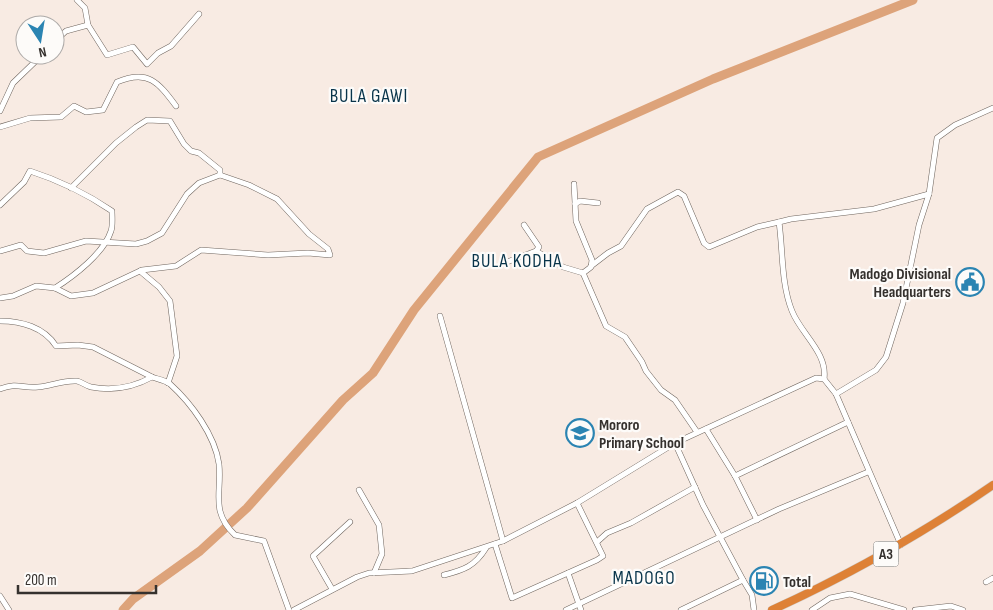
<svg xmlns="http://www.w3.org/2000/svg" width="993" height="610" font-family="'Sofia Sans Condensed',sans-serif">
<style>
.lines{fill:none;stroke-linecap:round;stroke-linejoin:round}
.river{stroke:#dda37a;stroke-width:9}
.minor-casing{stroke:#6f655e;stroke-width:6}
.highway-casing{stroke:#cfcecd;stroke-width:9}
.minor{stroke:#fff;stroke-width:5}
.highway{stroke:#de8136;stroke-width:8}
.labels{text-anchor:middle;stroke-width:4.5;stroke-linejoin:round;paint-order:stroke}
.shield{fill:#fdfbf9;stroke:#716e6b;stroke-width:1}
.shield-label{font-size:15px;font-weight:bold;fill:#35312e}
.poi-label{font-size:16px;font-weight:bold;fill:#35312e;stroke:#fdfbf9;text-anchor:start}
.quarter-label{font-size:19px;letter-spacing:1px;fill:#08344a;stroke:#fdfbf9}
</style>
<rect width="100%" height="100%" fill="#f8ebe3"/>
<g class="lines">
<polyline class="river" points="123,610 133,599 200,551 247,508 343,400 373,373 414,310 538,157 713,79 913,0"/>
<defs>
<g id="minor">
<polyline points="77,0 85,8 88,25 107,55 133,47 147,64 158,53 171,46 199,14"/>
<polyline points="55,41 66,31 88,25"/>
<polyline points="0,111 13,83 42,55"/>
<path d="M0,127l30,-9 31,-1 13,-11 12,6 17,-2 14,-28c31,-13 41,0 59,24"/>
<polyline points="574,184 576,221 592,260 591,267 583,273 606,326 625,337 642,362 646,371 661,390 675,400 697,432"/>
<polyline points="71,188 116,143 136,127 147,120 170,121 184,144 191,151 199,153 220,170 220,175"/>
<polyline points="575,204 580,201 598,203"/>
<path d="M0,205l24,-23 6,-11c28,9 57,23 82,40 0,6 1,15 -1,20 -7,22 -37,45 -56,57"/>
<polyline points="524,225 539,247 536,251"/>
<polyline points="0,251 21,245 27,251 44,253 86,241 136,244 147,241 162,233 187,194 199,183 220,175 249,185 277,199 309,234 328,249 330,255 308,253 268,255 201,250 176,266 142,270 93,293 71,296 55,288 36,286 13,296 0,298"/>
<polyline points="507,262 536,251 563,267 583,273"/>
<polyline points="591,266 608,253 621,246 647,209 678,192 684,196 704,243 709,247 757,227 779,222"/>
<polyline points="140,271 159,287 170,301 177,356 168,383"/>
<polyline points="440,316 503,541"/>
<path d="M0,321c21,0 44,6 56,25l22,-1 15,2 59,30"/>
<path d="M824,379c4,-26 -23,-45 -32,-68 -11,-27 -9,-61 -13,-89l12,-3 83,-10 55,-15"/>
<path d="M0,389c18,-7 23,0 38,-2 13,-1 25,-7 39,-6 5,1 9,5 14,6 21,4 43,0 61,-10 5,2 13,3 18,7 21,19 45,51 49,80 3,29 -9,47 16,71l29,6 25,69"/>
<polyline points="836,394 876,370 886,357 903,303 919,225 929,194 937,138 955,125 993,108"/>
<polyline points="706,429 735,476 757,520"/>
<polyline points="675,443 703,505 743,580 681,610"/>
<polyline points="735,476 848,422"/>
<polyline points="359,490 379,525 382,554 374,573"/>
<polyline points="597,542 607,533 631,523 695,487"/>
<polyline points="495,544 512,598 597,560 603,556 577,503"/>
<polyline points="568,573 581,610"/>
<path d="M444,575c20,-5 31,-9 42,-27"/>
<polyline points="743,580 752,595 754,610"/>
<polyline points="986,582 993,578"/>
<polyline points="332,589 313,556 350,522"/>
<polyline points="0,596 9,610"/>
<polyline points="294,610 357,577 369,573 412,571 503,541 577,503 675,443 816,378 824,379 836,394 901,545"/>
<polyline points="566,610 779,509 868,472"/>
<polyline points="812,610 830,598 850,594 904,610"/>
<polyline points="915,610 951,606 963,610"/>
</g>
<path id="highway" d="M772,610c79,-36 150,-76 221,-125"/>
</defs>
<use href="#minor" class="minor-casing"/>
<use href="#highway" class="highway-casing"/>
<use href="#minor" class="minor"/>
<use href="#highway" class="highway"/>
</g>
<defs>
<symbol id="civic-ring" viewBox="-11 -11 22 22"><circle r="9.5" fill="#fdfbf9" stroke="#2b84b2" stroke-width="1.5"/><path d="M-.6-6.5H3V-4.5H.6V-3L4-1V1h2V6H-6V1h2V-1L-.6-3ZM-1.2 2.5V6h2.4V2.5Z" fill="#2b84b2"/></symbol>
<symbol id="school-ring" viewBox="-11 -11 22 22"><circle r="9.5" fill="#fdfbf9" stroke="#2b84b2" stroke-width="1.5"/><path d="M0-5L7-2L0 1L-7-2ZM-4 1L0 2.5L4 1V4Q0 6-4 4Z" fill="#2b84b2"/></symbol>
<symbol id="fuel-ring" viewBox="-11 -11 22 22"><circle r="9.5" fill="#fdfbf9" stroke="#2b84b2" stroke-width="1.5"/><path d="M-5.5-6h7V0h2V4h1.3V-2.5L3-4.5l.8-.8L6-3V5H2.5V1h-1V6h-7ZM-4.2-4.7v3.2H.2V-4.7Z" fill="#2b84b2"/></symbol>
</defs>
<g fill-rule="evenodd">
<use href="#civic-ring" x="954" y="266" width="32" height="32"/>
<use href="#school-ring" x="564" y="417" width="32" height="32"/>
<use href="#fuel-ring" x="748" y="565" width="32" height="32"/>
</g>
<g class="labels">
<rect class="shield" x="873.5" y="541.5" width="25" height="25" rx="4"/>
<g class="shield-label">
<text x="886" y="559">A3</text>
</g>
<g class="poi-label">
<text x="951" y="279" text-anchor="end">Madogo Divisional<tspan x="951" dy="18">Headquarters</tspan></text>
<text x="599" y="430">Mororo<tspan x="599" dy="18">Primary School</tspan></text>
<text x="783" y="587">Total</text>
</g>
<g class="quarter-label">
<text x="369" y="102">BULA GAWI</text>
<text x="517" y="267">BULA KODHA</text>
<text x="644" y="584">MADOGO</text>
</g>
</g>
<g transform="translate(40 40) rotate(168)"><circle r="24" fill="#fdfbf9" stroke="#adaaa8"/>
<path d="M0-4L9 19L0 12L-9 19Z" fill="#2b84b2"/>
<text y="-8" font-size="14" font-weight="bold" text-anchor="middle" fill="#35312e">N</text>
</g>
<path d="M18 585v8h138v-8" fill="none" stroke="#35312e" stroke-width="2.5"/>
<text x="25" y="585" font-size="15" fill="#35312e" stroke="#fdfbf9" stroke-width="4" paint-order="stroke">200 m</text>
</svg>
